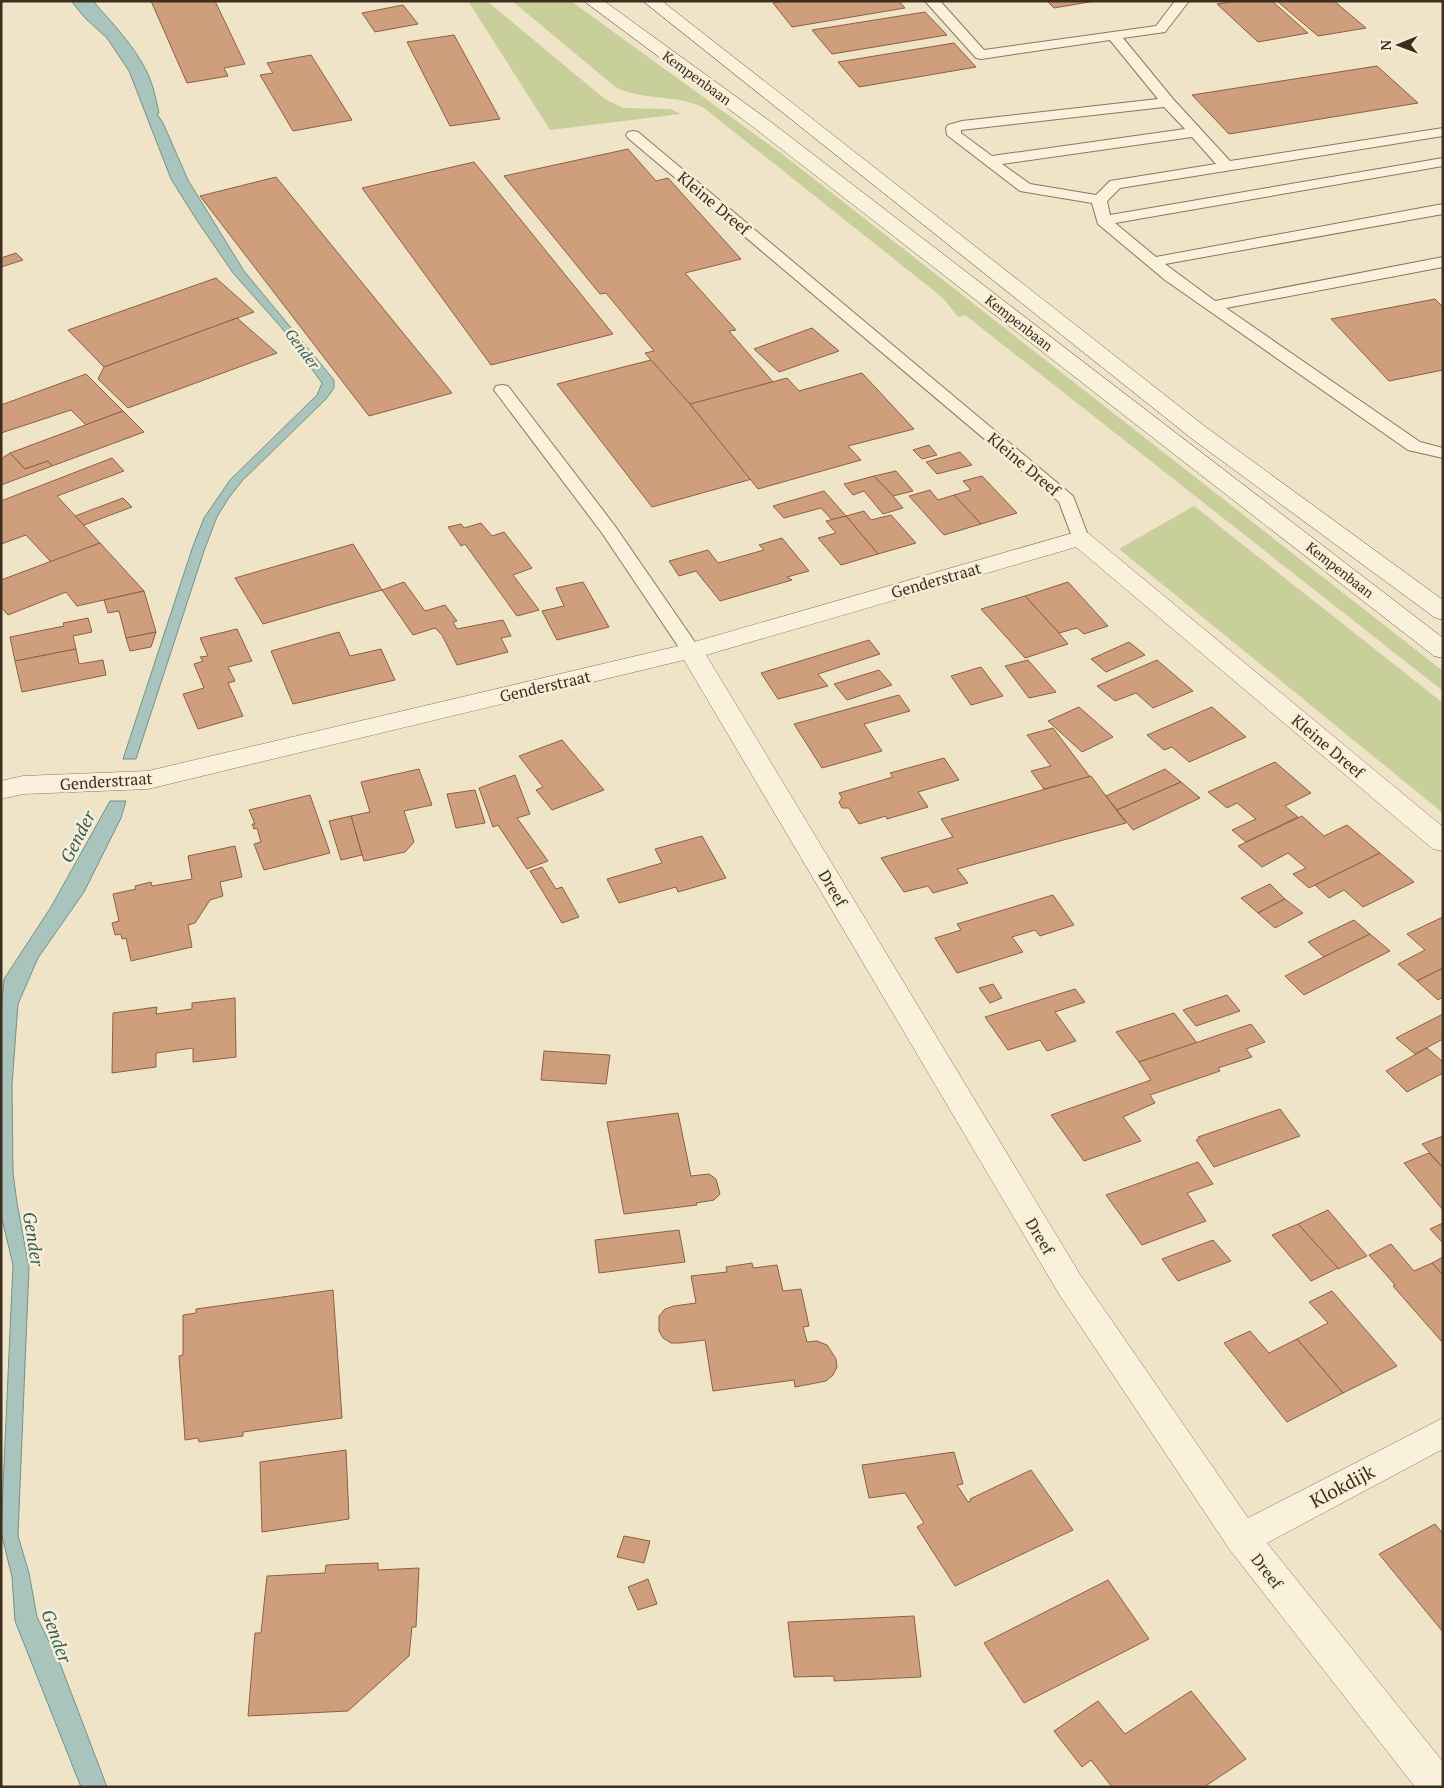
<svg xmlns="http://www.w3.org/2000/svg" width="1444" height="1788" font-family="'PT Serif',serif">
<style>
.green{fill:#c9cf9b}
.water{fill:#a9c4bc;stroke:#6f938a}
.building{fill:#cf9f7d;stroke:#8d5f41}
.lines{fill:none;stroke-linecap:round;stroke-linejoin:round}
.lane-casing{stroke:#8d765c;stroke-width:2}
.street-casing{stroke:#8d765c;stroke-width:1}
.secondary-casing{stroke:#6f573f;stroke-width:1}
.lane{fill:#faf1dc;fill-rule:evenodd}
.street{fill:#faf1dc;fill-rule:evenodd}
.secondary{fill:#faf1dc;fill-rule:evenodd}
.labels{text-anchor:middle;stroke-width:5;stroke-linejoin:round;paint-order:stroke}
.far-street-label{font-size:14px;fill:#3d2e20;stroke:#f7eed8}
.far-water-label{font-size:15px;font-style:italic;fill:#2f5d5a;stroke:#f7eed8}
.street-label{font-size:16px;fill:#3d2e20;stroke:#f7eed8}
.water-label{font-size:18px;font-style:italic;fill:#2f5d5a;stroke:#f7eed8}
.near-street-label{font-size:19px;fill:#3d2e20;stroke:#f7eed8}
</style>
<rect width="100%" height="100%" fill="#f0e4c8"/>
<g class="green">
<polygon points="468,1 487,1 605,99 623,108 670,109 681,114 550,130"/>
<path d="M512,1h59l215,156 657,514v20l-478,-376 -7,2 -15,-19 -239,-190c-29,-15 -62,-6 -90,-22z"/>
<polygon points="1194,506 1443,703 1443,813 1119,549"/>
</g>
<g class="water">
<path d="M71,1h22c19,22 41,44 54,71 6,12 9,28 12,41l-2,1 6,9 25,57 56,91 90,109v8l-8,11 -84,82 -14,18 -11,18 -13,34 -68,208h-13l70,-213 11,-28 26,-38 87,-85 5,-12 -41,-56 -48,-54 -37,-54 -25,-40 -42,-108 -22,-33 -22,-20z"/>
<polygon points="110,801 126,801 121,818 84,892 38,958 18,1004 12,1085 13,1173 17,1203 29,1267 18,1536 29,1573 37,1617 61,1666 107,1787 81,1787 15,1621 12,1577 1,1532 13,1265 1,1215 1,1012 4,979 51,907"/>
</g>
<g class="building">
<polygon points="151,1 215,1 245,64 224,68 228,76 187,83"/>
<polygon points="786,1 899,1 905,8 792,27 773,3"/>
<polygon points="1047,1 1095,1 1054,8"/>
<polygon points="1237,1 1272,1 1308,33 1258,42 1217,4"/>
<polygon points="1277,1 1334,1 1366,28 1318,36"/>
<polygon points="403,5 418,24 375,32 362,13"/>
<polygon points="925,12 947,35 832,54 812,30"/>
<polygon points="454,35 500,119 450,126 407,42"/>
<polygon points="954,43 976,67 859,87 838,62"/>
<polygon points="311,55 352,120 293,131 260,75 273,73 267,63"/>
<polygon points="1377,66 1418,103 1229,134 1192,95"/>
<polygon points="628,149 656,181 668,178 741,259 685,273 736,330 729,331 773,382 689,405 645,353 654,351 606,293 600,294 504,176"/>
<polygon points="474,162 613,334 491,365 362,188"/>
<polygon points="276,177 452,393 369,416 200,196"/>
<polygon points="16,253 23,260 1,267 1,258"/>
<polygon points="216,278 254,312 104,367 68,330"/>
<polygon points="1435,299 1443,307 1443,370 1389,381 1331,319"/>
<polygon points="237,318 277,353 128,408 98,379 104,367"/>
<polygon points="812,328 839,351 779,372 754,349"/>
<polygon points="651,360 690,404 752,479 652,507 557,384"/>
<polygon points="862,373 914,429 848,446 861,460 758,489 690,404 787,378 799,391"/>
<polygon points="86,374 123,411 86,425 71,410 1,433 1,405"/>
<polygon points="123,411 144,432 52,466 48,461 25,469 10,453"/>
<polygon points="929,445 937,455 922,459 913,450"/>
<polygon points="960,452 972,465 937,474 926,462"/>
<polygon points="10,453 25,469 48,461 52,466 1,485 1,459"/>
<polygon points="112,458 124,471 57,496 100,543 51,562 26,535 1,544 1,501"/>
<polygon points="896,471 913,491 893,496 874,476"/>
<polygon points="874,476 893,496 903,508 883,514 864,491 853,495 844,484"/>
<polygon points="982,476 1017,513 981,524 954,495 971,490 963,481"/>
<polygon points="930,490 938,500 954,495 981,524 944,535 909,496"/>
<polygon points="824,491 846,516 832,520 821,508 784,518 773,506"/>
<polygon points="123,498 132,507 84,525 75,516"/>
<polygon points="864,511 871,520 891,515 916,543 878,554 846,516"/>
<polygon points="846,516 878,554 841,565 818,538 836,533 826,521"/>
<polygon points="481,523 492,536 504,532 532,568 513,575 539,610 517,616 465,544 461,546 448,527 461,524 464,528"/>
<polygon points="782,538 809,571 787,577 792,580 720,601 696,571 679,576 669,561 708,550 718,563 764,550 759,545"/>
<polygon points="100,543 144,591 77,606 66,592 8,615 1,607 1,580"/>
<polygon points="353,544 382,590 263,624 235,578"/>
<polygon points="404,582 425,611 445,605 457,621 453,622 457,629 503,620 511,636 501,638 508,652 457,665 442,635 435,628 413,635 382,590"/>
<polygon points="583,582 609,627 557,640 542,611 564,606 556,588"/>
<polygon points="1068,582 1108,626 1084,634 1077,628 1059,633 1025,596"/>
<polygon points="144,591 156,632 126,638 119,611 108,613 104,600"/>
<polygon points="1025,596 1059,633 1068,644 1025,658 981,609"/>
<polygon points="88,618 92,632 73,636 76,649 15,661 10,637 64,626 63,623"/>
<polygon points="237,629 252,661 228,667 235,681 228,683 243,716 198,729 183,694 204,688 194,664 203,661 200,657 208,656 200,638"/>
<polygon points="156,632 151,647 130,651 126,638"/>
<polygon points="339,632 350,656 381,649 395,680 293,704 271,651"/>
<polygon points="869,640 880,654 818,674 828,686 778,699 761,673"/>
<polygon points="1129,642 1145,655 1106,672 1091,659"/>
<polygon points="76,649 79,664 103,660 106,675 22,692 15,661"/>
<polygon points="1028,660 1056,692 1029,698 1005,666"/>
<polygon points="1157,660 1193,691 1153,708 1136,693 1115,701 1097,686"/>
<polygon points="981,667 1003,696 971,705 951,676"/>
<polygon points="879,670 892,685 847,700 834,684"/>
<polygon points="899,695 910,711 864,724 882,751 822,768 794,724"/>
<polygon points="1079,707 1113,737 1082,752 1048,721"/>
<polygon points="1212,707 1246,737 1189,762 1172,747 1164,750 1147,735"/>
<polygon points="1053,728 1090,777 1044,789 1031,771 1051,766 1027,735"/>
<polygon points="562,740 604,790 552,810 536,790 543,787 519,756"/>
<polygon points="944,758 959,780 918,792 928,807 887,819 886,816 859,824 849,808 842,808 839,802 842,798 839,793 893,777 890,773"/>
<polygon points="1275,762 1311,793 1285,806 1298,817 1246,842 1232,830 1256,819 1237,803 1227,808 1208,792"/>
<polygon points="419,769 432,805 404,811 414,842 405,852 364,861 351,816 370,812 361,782"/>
<polygon points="1165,769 1181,782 1117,810 1106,796"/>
<polygon points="515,775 530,814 517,818 548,861 527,869 498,825 493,827 479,788"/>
<polygon points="1091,776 1126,823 957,869 968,883 933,893 928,886 904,892 881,858 953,837 941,819"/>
<polygon points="1181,782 1200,798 1133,830 1117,810"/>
<polygon points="475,790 485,823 456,828 447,794"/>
<polygon points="310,795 330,853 264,870 254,844 261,842 257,828 254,829 252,824 255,824 249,810"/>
<polygon points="351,816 362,855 341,860 329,821"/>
<polygon points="1302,816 1324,836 1347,825 1380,853 1309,888 1293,874 1306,868 1288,853 1262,867 1238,846"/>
<polygon points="702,836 726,878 678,892 676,887 619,903 607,879 662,863 655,849"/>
<polygon points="235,846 242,877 220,882 223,896 210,900 195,923 188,925 192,947 131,961 126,938 122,939 121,934 115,935 112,923 119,921 113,894 136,889 135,886 151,882 152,886 192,879 188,856"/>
<polygon points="1380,853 1414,882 1363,907 1344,890 1329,898 1315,885"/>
<polygon points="542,867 556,889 562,887 579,917 562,923 530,871"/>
<polygon points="1270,884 1285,899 1258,913 1241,898"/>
<polygon points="1053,895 1074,925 1040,936 1035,930 1012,937 1023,952 957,973 935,938 961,930 957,924"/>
<polygon points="1285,899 1303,913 1275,928 1258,913"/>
<polygon points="1443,917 1443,968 1417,981 1398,964 1425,950 1407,934"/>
<polygon points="1354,920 1370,934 1324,957 1308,942"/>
<polygon points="1370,934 1390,951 1304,995 1285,976"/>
<polygon points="1443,968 1443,997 1438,1000 1417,981"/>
<polygon points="993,984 1002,998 990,1003 979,988"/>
<polygon points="1075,989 1085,1002 1055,1012 1076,1041 1047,1051 1040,1040 1008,1050 985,1017"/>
<polygon points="1227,995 1240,1011 1196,1026 1183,1010"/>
<polygon points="235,998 236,1057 193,1062 193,1048 156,1053 156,1067 112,1073 113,1013 157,1007 156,1014 192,1009 192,1003"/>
<polygon points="1174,1013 1197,1043 1139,1062 1116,1032"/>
<polygon points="1443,1014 1443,1039 1415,1054 1396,1038"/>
<polygon points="1251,1024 1265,1042 1246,1049 1252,1057 1218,1068 1220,1071 1150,1095 1155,1103 1123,1117 1141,1141 1084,1161 1051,1115 1151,1080 1139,1062"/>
<polygon points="1427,1048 1443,1062 1443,1073 1407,1092 1386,1071"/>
<polygon points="544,1051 610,1055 606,1084 541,1080"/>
<polygon points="1280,1109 1300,1136 1214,1167 1196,1140 1199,1139 1198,1137"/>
<polygon points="678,1113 691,1176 709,1174 716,1179 720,1194 714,1200 696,1203 697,1205 624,1214 607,1122"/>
<polygon points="1443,1136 1443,1168 1422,1144"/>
<polygon points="1429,1153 1443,1168 1443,1210 1404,1163"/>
<polygon points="1198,1162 1213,1184 1187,1193 1206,1221 1142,1245 1106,1195"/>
<polygon points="1328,1210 1367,1256 1338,1269 1298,1224"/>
<polygon points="1443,1223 1443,1243 1430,1229"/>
<polygon points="1298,1224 1338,1268 1311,1281 1272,1235"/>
<polygon points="679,1230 685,1262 599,1273 595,1240"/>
<polygon points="1213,1240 1231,1261 1178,1281 1162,1259"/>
<polygon points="1391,1244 1414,1271 1432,1263 1443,1275 1443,1343 1393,1286 1395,1285 1369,1255"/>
<polygon points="1443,1257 1443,1275 1432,1263"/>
<polygon points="752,1263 753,1268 777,1265 783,1291 801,1289 809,1326 803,1327 807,1342 817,1341 827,1345 836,1359 837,1367 833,1375 826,1381 795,1387 794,1380 713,1391 705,1340 680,1343 671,1343 663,1338 659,1331 659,1316 665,1309 674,1306 696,1303 691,1276 727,1272 726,1267"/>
<polygon points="333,1290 342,1418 243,1432 243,1436 199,1442 198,1438 185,1440 179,1356 183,1355 183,1315 196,1313 196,1309"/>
<polygon points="1332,1291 1397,1366 1343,1393 1297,1339 1328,1323 1309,1302"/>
<polygon points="1250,1331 1269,1353 1297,1339 1343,1393 1287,1422 1224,1343"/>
<polygon points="346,1450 349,1519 262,1532 260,1462"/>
<polygon points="954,1452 963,1484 957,1485 968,1502 971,1501 970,1499 1031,1470 1073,1530 955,1586 917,1527 924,1523 905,1493 869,1498 862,1465"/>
<polygon points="1435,1524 1443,1534 1443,1632 1379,1554"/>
<polygon points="624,1536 650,1541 644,1563 617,1557"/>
<polygon points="378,1563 378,1570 419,1568 416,1627 412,1627 409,1656 348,1711 248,1716 255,1633 261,1633 267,1576 325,1573 326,1565"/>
<polygon points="648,1579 657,1604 638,1610 628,1587"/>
<polygon points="1108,1580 1149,1639 1024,1703 984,1643"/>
<polygon points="914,1616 921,1677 834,1681 834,1676 794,1677 788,1622"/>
<polygon points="1191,1691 1246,1759 1204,1787 1112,1787 1091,1760 1082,1767 1054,1731 1098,1701 1125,1734"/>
</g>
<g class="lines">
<defs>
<g id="lane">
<path d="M925,1h15l44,49 172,-24 19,-25h14l-24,31 -42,6 50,61 57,62 213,-33v8l-323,52 -13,13 3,14 333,-57v8l-328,57 41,34 287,-53v10l-278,50 50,37 228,-44v10l-217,41 194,134 23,6v10l-35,-8 -243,-170 -67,-56 -6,-21 -72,-12 -73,-56 -1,-7 2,-3 14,-4 196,-22 -48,-59 -129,19 -5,-1zM1164,107l21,22 -193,27 -31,-23v-3zM1192,137l24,27 -106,17 -14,14 -66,-11 -28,-20z"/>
<polygon points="633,131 638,132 1073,496 1089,538 1086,542 1074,542 1059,502 628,138 626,135 628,132"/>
<polygon points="502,385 508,386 615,526 701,651 698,655 691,657 684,655 602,533 494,390 496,386"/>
</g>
<polygon id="street" points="1080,531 1088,533 1443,827 1443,851 1433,849 1076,547 706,655 1081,1276 1248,1518 1443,1418 1443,1449 1267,1543 1443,1762 1443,1787 1415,1787 1230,1550 1059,1294 684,660 148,789 23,794 1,799 1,781 23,776 148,771 687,644"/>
<g id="secondary">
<polygon points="584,1 604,1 771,122 1443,638 1443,658 1434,656 757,130"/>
<polygon points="643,1 662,1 1207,428 1443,600 1443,620 1434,617 1191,438"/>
</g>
</defs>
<use href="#lane" class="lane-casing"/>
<use href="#street" class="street-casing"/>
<use href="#secondary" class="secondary-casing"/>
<use href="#lane" class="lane"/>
<use href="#street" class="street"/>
<use href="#secondary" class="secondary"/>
</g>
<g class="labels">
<g class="far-street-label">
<text transform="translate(697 78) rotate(36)" y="5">Kempenbaan</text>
<text transform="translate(1019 323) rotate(38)" y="5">Kempenbaan</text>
<text transform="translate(1340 570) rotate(38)" y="5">Kempenbaan</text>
</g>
<g class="far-water-label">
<text transform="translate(302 349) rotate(53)" y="5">Gender</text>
</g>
<g class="street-label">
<text transform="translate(714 203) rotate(40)" y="6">Kleine Dreef</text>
<text transform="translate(1024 464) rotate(40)" y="6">Kleine Dreef</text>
<text transform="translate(936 580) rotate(-16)" y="6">Genderstraat</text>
<text transform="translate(545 686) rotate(-13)" y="6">Genderstraat</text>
<text transform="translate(1328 746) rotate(40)" y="6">Kleine Dreef</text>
<text transform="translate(106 781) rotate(-4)" y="6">Genderstraat</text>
<text transform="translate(833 888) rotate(59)" y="6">Dreef</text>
<text transform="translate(1040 1236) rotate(59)" y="6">Dreef</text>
<text transform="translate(1267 1571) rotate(52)" y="6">Dreef</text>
</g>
<g class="water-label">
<text transform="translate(78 837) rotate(-63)" y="6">Gender</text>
<text transform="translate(33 1239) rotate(81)" y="6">Gender</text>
<text transform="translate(56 1636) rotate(70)" y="6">Gender</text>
</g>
<g class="near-street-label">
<text transform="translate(1342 1486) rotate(-28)" y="7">Klokdijk</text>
</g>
</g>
<rect width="1444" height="1788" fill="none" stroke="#3d2e20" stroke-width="5"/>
<g transform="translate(1399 45) rotate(269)" stroke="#f7eed8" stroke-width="4" paint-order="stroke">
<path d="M0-4L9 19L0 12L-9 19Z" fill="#3d2e20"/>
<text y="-8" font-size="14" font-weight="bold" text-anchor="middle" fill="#3d2e20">N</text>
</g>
</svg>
